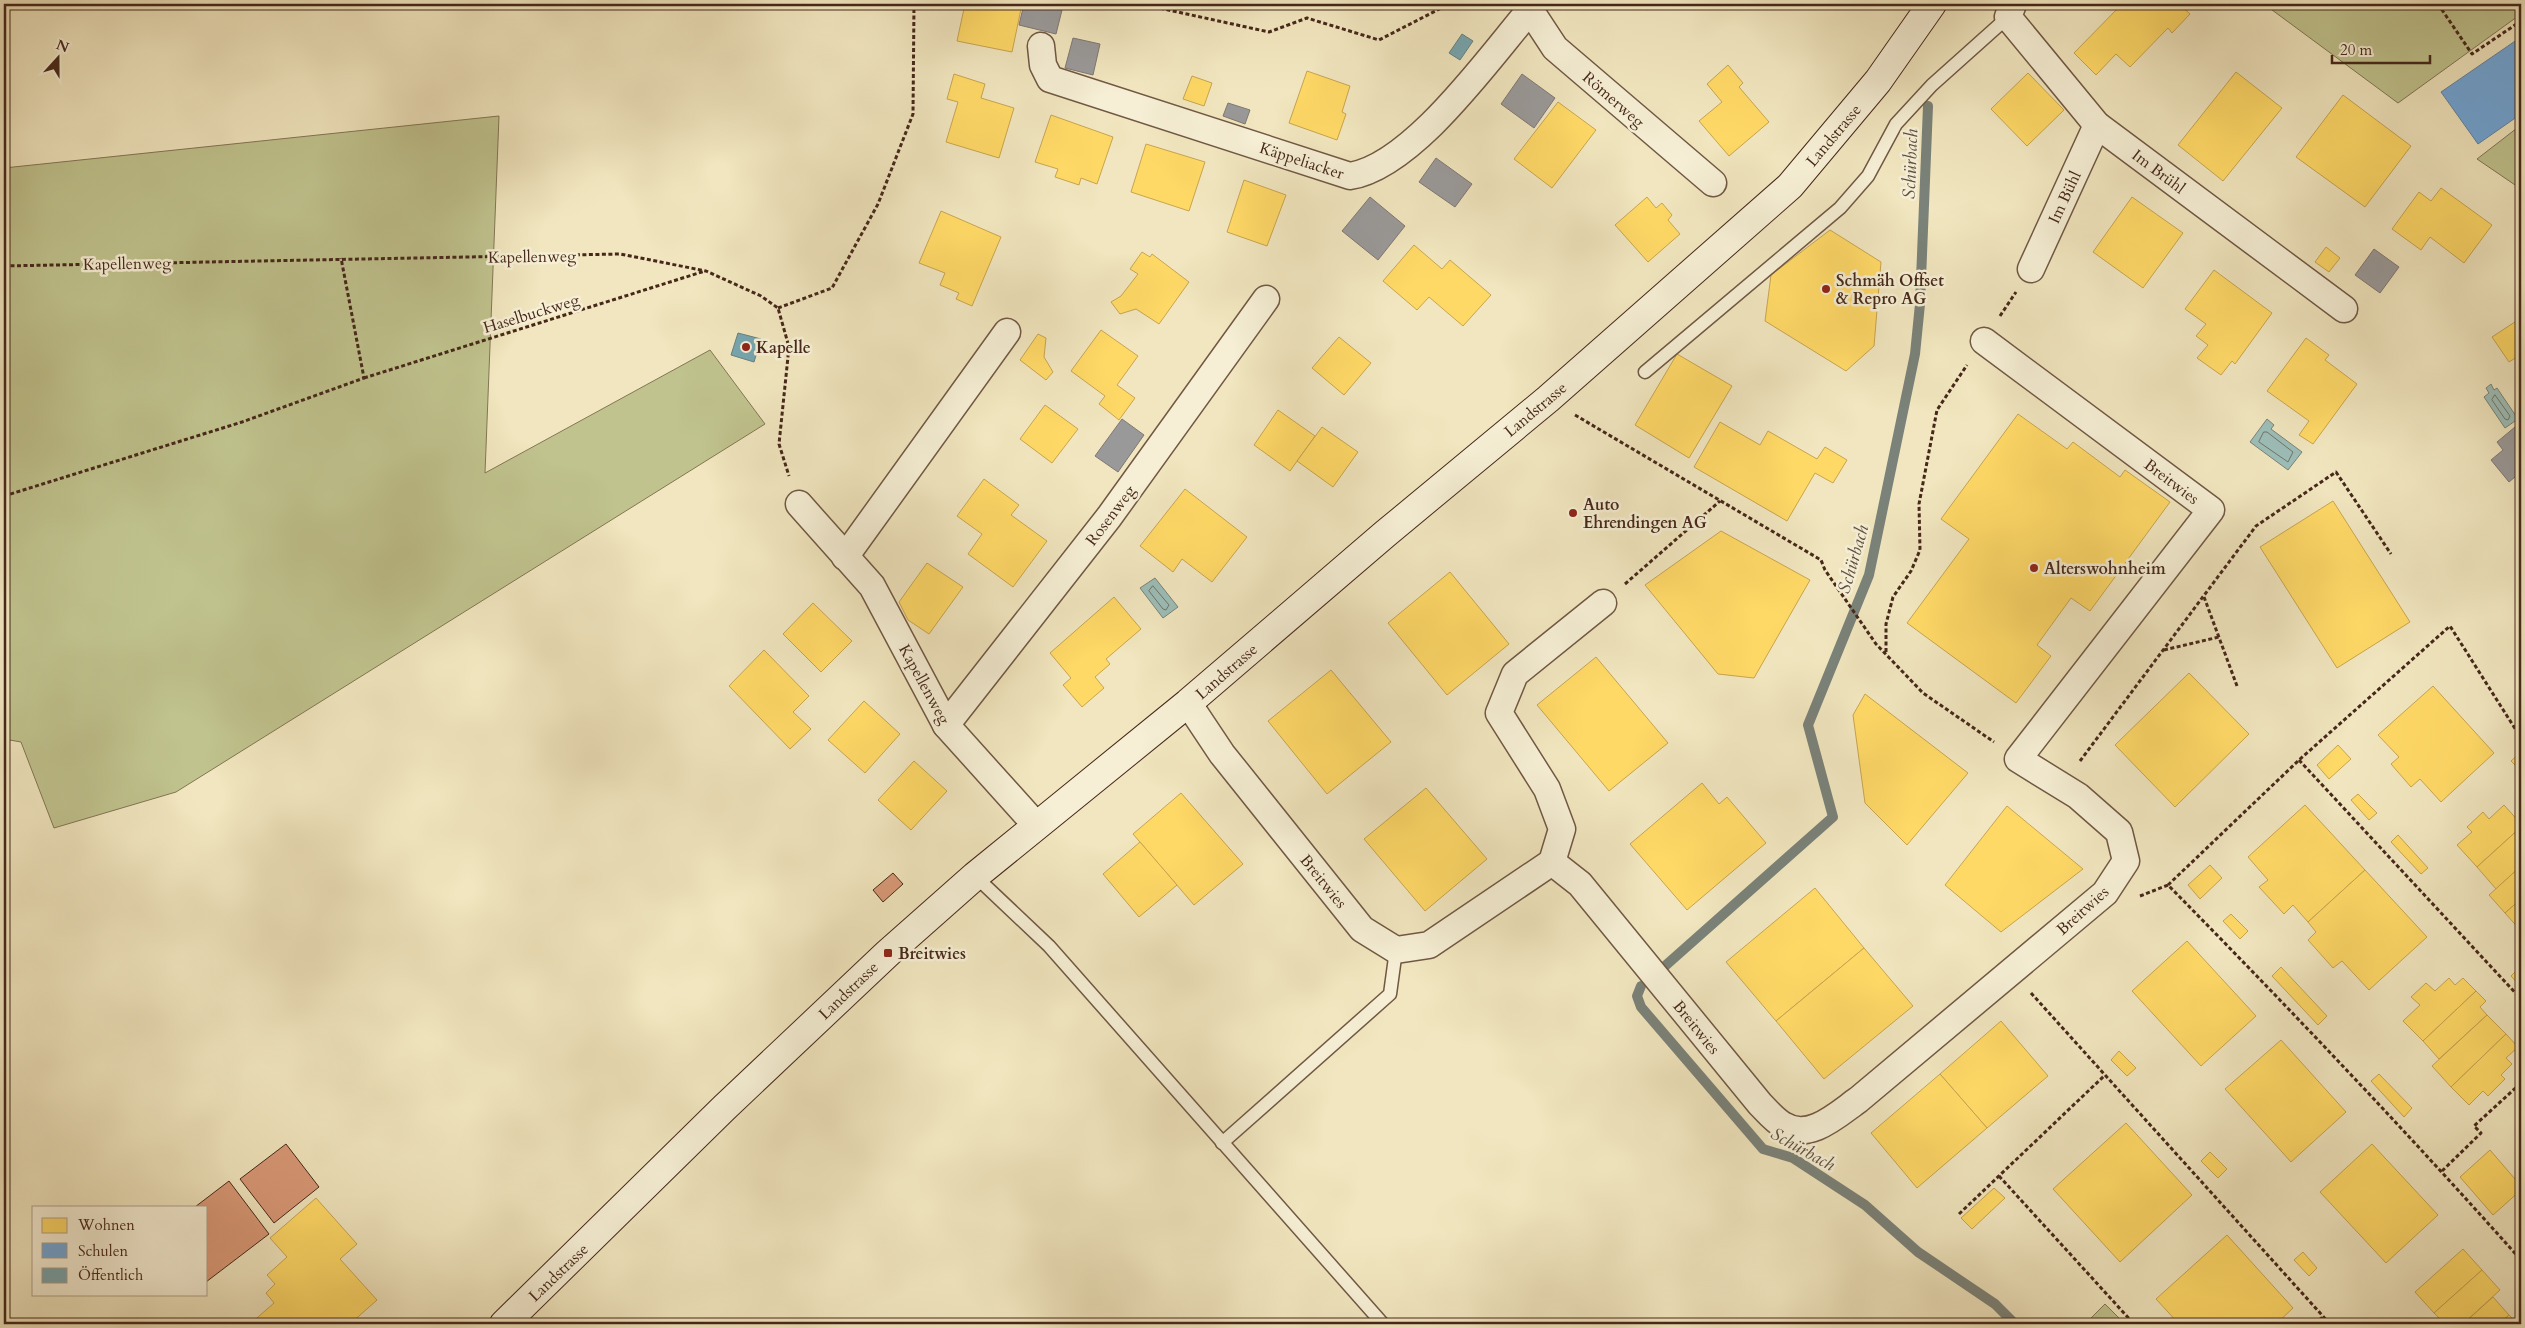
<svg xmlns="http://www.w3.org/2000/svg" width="2525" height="1328" font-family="Cardo,serif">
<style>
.green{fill:#c0c38e;stroke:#837654}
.water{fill:#9cbeb8;stroke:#7a8279}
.homes{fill:#ffd966;stroke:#c8a44f}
.schools{fill:#6fa8dc;stroke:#6382a2}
.public{fill:#76a5af;stroke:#688082}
.industry{fill:#999;stroke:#807773}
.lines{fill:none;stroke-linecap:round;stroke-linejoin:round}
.shore{stroke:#717369;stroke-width:1}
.stream{stroke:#7a8279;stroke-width:10}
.building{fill:#d99977;stroke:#46281a}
.service-casing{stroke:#715843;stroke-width:15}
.minor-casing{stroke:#715843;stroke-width:29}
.secondary-casing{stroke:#46281a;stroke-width:30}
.path{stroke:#46281a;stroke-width:3;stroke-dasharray:4 2.5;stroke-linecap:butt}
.service{stroke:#f6efd5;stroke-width:12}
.minor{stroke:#f6efd5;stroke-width:26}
.secondary{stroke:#f6efd5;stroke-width:28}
.poi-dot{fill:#8f2418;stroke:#f6efd5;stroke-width:2}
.labels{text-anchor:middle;stroke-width:5;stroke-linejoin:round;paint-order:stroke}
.street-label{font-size:16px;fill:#46281a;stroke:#f6efd5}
.poi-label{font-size:16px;font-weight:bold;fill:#46281a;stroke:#f6efd5;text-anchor:start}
.water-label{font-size:18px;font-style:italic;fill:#5c4e42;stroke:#f6efd5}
</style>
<rect width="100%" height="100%" fill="#f1e6bf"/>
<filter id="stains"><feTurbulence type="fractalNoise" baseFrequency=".004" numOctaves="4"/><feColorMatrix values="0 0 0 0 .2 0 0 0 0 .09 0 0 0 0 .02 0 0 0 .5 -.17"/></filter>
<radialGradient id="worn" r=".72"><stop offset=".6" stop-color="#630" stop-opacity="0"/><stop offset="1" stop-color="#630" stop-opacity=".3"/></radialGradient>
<g class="green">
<polygon points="2264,4 2521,4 2521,14 2398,103"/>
<polygon points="499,116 485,473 710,350 765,424 176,792 54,828 21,742 4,739 4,168"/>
<polygon points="2521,125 2521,189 2477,159"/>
<polygon points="2105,1304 2125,1324 2085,1324"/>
</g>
<g class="water">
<polygon points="2491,384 2494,390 2497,388 2518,419 2505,428 2484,397 2489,393 2486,388"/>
<polygon points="2267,419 2274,425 2271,429 2302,452 2288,470 2250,442"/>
<polygon points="1155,578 1178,607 1163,618 1140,588"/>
</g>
<g class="homes">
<polygon points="965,4 998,4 1021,9 1012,52 957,41"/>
<polygon points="1644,4 1658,4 1647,10"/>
<polygon points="2122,4 2179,4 2190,14 2172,33 2168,28 2130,67 2116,54 2096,75 2074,53"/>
<polygon points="1728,65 1743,83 1739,87 1769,122 1729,156 1699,121 1722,102 1707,84"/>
<polygon points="1307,71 1350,86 1342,112 1346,114 1337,140 1289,123"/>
<polygon points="2236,72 2282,108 2223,181 2178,145"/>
<polygon points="2028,73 2064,110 2027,146 1991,109"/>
<polygon points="954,74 985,84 981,98 1014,108 999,158 946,142 958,102 947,99"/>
<polygon points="1192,76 1212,83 1204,106 1183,99"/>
<polygon points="2343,95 2411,146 2365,207 2296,157"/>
<polygon points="1558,102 1596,130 1552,188 1514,159"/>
<polygon points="1051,115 1113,137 1097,184 1081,178 1079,185 1055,177 1058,169 1035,162"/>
<polygon points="1146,144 1205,162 1189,211 1131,192"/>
<polygon points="1244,180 1286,195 1267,246 1227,232"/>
<polygon points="2441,188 2492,225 2464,263 2430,237 2421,250 2392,229 2419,192 2431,201"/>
<polygon points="1647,197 1656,208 1662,203 1672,215 1668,220 1680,234 1648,262 1615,225"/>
<polygon points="2132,197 2183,233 2143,288 2093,252"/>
<polygon points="941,211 1001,237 972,306 956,299 959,293 940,285 945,273 919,263"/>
<polygon points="1830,230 1881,262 1874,346 1846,371 1765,321 1771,275"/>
<polygon points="1414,245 1442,269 1450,260 1491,295 1463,326 1429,297 1417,310 1383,281"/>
<polygon points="2326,247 2340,258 2329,272 2315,262"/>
<polygon points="1142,252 1150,257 1152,254 1189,282 1159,324 1136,309 1120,314 1111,302 1121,296 1138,274 1130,269"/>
<polygon points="2214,270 2272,313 2235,364 2232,361 2221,375 2197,358 2208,345 2196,336 2206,324 2185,309"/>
<polygon points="2521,318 2521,364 2517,357 2509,362 2492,337"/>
<polygon points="1101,330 1138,356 1117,385 1135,398 1119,420 1099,404 1105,396 1071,371"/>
<polygon points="1038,334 1046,338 1044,357 1053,372 1046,380 1020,360"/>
<polygon points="1339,337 1371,363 1344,395 1312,368"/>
<polygon points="2306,338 2329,355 2325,360 2357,384 2313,444 2299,435 2309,421 2267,391"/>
<polygon points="1677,354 1732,386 1689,458 1635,425"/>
<polygon points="1045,405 1078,429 1052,463 1020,439"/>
<polygon points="1278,410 1315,436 1290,471 1254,445"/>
<polygon points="2018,414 2067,449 2073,442 2120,477 2125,470 2170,502 2090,611 2071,598 2037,645 2051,656 2016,703 1907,623 1969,539 1941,519"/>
<polygon points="1720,422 1760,445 1768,431 1817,459 1825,447 1847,460 1833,483 1815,473 1787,521 1694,467"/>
<polygon points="1322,427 1358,452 1333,487 1297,461"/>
<polygon points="984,479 1019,505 1011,515 1047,541 1013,587 968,554 982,534 957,516"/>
<polygon points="1185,489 1247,537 1212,582 1182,559 1173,572 1140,546"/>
<polygon points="2333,501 2410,622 2337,668 2260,547"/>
<polygon points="1721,531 1810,580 1754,678 1718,674 1645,585"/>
<polygon points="927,563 963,587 929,634 908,620 899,602"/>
<polygon points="1450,572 1509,644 1447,695 1388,623"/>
<polygon points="1114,597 1141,629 1106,659 1110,664 1095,677 1104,688 1082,707 1063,685 1071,678 1050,653"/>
<polygon points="813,603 852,641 821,672 783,634"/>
<polygon points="764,650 809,696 793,712 811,729 790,749 729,686"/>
<polygon points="1596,657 1668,743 1609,791 1537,705"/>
<polygon points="1331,670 1391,742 1327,794 1268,721"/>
<polygon points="2189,673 2249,734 2175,807 2115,745"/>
<polygon points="2433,686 2494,753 2441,802 2420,779 2411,787 2391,764 2399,757 2378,735"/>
<polygon points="1865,694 1968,773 1907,845 1865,803 1853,715"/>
<polygon points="864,701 900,734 865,773 828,740"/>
<polygon points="2338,745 2351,759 2329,779 2317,765"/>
<polygon points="2521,752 2521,771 2511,761"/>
<polygon points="914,761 947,791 911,830 878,800"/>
<polygon points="1702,783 1719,804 1727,797 1766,843 1687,910 1630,844"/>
<polygon points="1426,788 1487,859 1425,911 1364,839"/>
<polygon points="1181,793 1243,864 1194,905 1133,834"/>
<polygon points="2358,794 2377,813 2369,820 2351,800"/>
<polygon points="2305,805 2365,870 2308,922 2293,905 2284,914 2259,887 2268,880 2248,857"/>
<polygon points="2504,805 2521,824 2521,827 2477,867 2457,845 2472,832 2467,827 2483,812 2489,819"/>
<polygon points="2007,806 2083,869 2001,932 1945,885"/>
<polygon points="2521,827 2521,866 2496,889 2477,867"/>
<polygon points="2398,835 2428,868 2421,874 2391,842"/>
<polygon points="1140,842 1177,885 1139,917 1103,874"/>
<polygon points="2210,865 2222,878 2200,899 2188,885"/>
<polygon points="2521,866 2521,899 2505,913 2489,895"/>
<polygon points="2365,870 2427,937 2369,990 2342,961 2333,968 2308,940 2316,932 2308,922"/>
<polygon points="1815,888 1864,948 1776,1021 1726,962"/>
<polygon points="2521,899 2521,931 2505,913"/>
<polygon points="2231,914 2248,931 2240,939 2223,921"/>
<polygon points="2187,941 2256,1016 2201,1066 2132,991"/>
<polygon points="1864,948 1913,1006 1824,1079 1776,1021"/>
<polygon points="2281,967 2327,1016 2318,1025 2272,976"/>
<polygon points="2519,968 2521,970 2521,987 2511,976"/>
<polygon points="2449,978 2455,985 2463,978 2476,991 2423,1041 2403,1021 2420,1005 2411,997 2426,983 2435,991"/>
<polygon points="2476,991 2486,1001 2480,1007 2487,1015 2439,1059 2423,1041"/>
<polygon points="2487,1015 2506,1034 2451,1087 2432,1066"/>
<polygon points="2001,1021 2048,1076 1987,1128 1940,1074"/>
<polygon points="2506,1034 2518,1047 2506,1058 2512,1064 2501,1075 2505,1079 2488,1096 2483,1091 2469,1105 2451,1087"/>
<polygon points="2281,1040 2346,1112 2291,1162 2225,1089"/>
<polygon points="2119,1051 2136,1068 2127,1076 2111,1060"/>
<polygon points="1940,1074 1987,1128 1917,1188 1871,1133"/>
<polygon points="2379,1074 2412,1108 2404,1117 2371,1081"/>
<polygon points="2126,1123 2192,1195 2120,1262 2053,1189"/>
<polygon points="2372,1144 2438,1215 2386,1263 2320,1192"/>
<polygon points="2490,1150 2521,1186 2521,1190 2493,1215 2460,1177"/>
<polygon points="2210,1152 2227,1169 2218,1178 2201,1161"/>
<polygon points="1994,1188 2005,1198 1972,1229 1961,1218"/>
<polygon points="316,1198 357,1244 340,1259 377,1300 350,1324 250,1324 274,1303 266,1293 275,1284 267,1275 287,1257 270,1238"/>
<polygon points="2227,1235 2293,1308 2276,1324 2179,1324 2156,1299"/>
<polygon points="2463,1249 2482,1270 2434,1313 2415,1292"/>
<polygon points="2303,1252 2317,1268 2309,1276 2294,1260"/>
<polygon points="2482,1270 2500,1290 2463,1324 2445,1324 2434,1313"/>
<polygon points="2493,1297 2509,1315 2499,1324 2463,1324"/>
<polygon points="2509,1315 2518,1324 2499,1324"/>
</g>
<polygon class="schools" points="2521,37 2521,114 2478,144 2441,92"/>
<g class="public">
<polygon points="1462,34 1473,41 1460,60 1449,53"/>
<polygon points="738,333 761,339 754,362 731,355"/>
</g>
<g class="industry">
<polygon points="1024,4 1062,10 1056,34 1019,25"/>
<polygon points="1073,38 1100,44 1093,75 1065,68"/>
<polygon points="1522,74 1555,98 1534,128 1501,104"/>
<polygon points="1228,103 1250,110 1245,124 1223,116"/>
<polygon points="1436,158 1472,184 1455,207 1419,182"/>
<polygon points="1370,197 1405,226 1378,260 1342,231"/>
<polygon points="2374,249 2399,267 2380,293 2355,275"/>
<polygon points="1122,419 1144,435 1118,472 1095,456"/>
<polygon points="2521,422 2521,484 2515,477 2509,482 2491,460 2503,450 2497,442"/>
</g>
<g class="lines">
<g class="shore">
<polygon points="2495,395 2510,416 2508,420 2505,419 2492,400"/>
<polygon points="2264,432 2267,432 2293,452 2288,462 2259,442"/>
<polygon points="1153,586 1169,605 1166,610 1163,609 1149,591"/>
</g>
<g class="stream">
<polyline points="1665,966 1833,817 1808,725 1869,575 1915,354 1920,304 1928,106"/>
<polyline points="1641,986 1637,996 1641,1007 1763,1149 1793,1158 1865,1205 1918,1252 1995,1304 2015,1324"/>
</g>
</g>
<g class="building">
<polygon points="893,873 903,884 883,902 873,890"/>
<polygon points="286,1144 319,1187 274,1223 240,1179"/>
<polygon points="229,1181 269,1234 206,1282 206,1207 195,1207"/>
</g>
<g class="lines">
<defs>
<g id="service">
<polyline points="1645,372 1840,208 1868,176 1896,124 1932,85 2008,17"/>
<polyline points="975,876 1049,946 1383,1324"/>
<polyline points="1222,1143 1390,994 1396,950"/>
</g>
<g id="minor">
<polyline points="1531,4 1530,10 1555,48 1713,183"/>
<polyline points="2013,4 2008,17 2097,125 2344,309"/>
<path d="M1041,46l2,19 7,14 300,97c63,-10 139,-118 180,-166"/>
<polyline points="2031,269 2097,125"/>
<polyline points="799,504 872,586 946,725 1036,825"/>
<polyline points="845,557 1007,332"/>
<polyline points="1188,703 1222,754 1362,929 1396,950 1429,945 1552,862 1562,829 1547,789 1499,713 1515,674 1603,603"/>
<polyline points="946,725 1109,517 1266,299"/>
<path d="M1552,862l28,22 180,220c7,7 14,16 23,21 26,17 55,-11 75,-25l247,-207 21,-32 -7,-29 -41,-36 -60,-37 193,-249 -227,-169"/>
</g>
<polyline id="secondary" points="504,1324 724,1108 888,953 975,876 1188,703 1385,534 1548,399 1790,186 1878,81 1932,4"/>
</defs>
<use href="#service" class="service-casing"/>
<use href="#minor" class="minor-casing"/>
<use href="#secondary" class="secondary-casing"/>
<g class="path">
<polyline points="1141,4 1269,32 1307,18 1379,40 1449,4"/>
<polyline points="2438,4 2472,54 2521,21"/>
<polyline points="4,266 620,254 706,271 761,296 778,308 789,347 779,444 789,476"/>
<polyline points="778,308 832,288 878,204 913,114 914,4"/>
<polyline points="2000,316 2016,292"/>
<polyline points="364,378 705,271"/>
<polyline points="1575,415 1821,560 1825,570 1876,644 1923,693 1994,742"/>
<polyline points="4,496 242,422 364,378 341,258"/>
<polyline points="1625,584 1720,501"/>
<polyline points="2204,597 2237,686"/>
<polyline points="2164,650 2219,637"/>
<polyline points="1886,652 1886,624 1893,597 1911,571 1920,550 1919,504 1937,410 1967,365"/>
<polyline points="2299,760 2521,999"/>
<polyline points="2080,761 2256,526 2336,472 2391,554"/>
<polyline points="2168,885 2299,760 2450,626 2521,738"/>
<path d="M2140,896l28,-11c121,123 239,247 353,375"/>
<polyline points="2031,993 2330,1324"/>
<polyline points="2442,1171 2481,1133 2474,1126 2521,1083"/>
<polyline points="1999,1176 2134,1324"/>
<polyline points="1959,1214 2104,1076"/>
<polyline points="2314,1324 2323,1317"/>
</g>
<use href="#service" class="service"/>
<use href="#minor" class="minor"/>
<use href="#secondary" class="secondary"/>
</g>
<g class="poi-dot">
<circle cx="1826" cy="289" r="5"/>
<circle cx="746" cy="347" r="5"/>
<circle cx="1573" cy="513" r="5"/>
<circle cx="2034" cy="568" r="5"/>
<rect x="883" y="948" width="10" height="10" rx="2.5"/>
</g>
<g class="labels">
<g class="street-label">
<text transform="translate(1614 99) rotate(41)" y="6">Römerweg</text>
<text transform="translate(1833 135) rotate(-50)" y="6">Landstrasse</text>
<text transform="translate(1302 160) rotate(18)" y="6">Käppeliacker</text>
<text transform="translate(2159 171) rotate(37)" y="6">Im Brühl</text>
<text transform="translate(2064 197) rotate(-65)" y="6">Im Bühl</text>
<text transform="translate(532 256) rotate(-1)" y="6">Kapellenweg</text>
<text transform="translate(127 263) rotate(-1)" y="6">Kapellenweg</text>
<text transform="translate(531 313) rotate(-17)" y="6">Haselbuckweg</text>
<text transform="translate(1535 409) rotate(-40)" y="6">Landstrasse</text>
<text transform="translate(2172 481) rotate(37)" y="6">Breitwies</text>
<text transform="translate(1110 515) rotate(-53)" y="6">Rosenweg</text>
<text transform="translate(1226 671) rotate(-41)" y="6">Landstrasse</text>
<text transform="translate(925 684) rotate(61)" y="6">Kapellenweg</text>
<text transform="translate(1324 881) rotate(51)" y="6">Breitwies</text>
<text transform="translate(2082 910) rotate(-42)" y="6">Breitwies</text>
<text transform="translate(848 990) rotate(-44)" y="6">Landstrasse</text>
<text transform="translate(1697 1027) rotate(51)" y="6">Breitwies</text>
<text transform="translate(558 1272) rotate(-44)" y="6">Landstrasse</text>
</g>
<g class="poi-label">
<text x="1836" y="286">Schmäh Offset<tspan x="1836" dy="18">&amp; Repro AG</tspan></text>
<text x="756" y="353">Kapelle</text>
<text x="1583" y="510">Auto<tspan x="1583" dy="18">Ehrendingen AG</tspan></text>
<text x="2044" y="574">Alterswohnheim</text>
<text x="898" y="959">Breitwies</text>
</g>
<g class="water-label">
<text transform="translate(1910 164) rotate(-88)" y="6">Schürbach</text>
<text transform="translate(1853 559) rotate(-74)" y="6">Schürbach</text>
<text transform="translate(1803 1149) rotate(29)" y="6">Schürbach</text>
</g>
</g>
<rect width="2525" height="1328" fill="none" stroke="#f1e6bf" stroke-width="20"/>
<rect x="5" y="5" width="2515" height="1318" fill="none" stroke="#46281a" stroke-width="2.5"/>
<rect x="10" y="10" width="2505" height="1308" fill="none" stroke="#46281a"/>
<rect x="32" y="1206" width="175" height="90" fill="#f6efd5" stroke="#b09f8a"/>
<rect x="42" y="1218" width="25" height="15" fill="#ffd966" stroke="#b09f8a"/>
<text x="78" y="1230" font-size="15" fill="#46281a">Wohnen</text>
<rect x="42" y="1243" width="25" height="15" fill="#6fa8dc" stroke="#b09f8a"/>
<text x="78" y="1256" font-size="15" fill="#46281a">Schulen</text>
<rect x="42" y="1268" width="25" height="15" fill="#76a5af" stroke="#b09f8a"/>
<text x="78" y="1280" font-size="15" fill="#46281a">Öffentlich</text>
<g transform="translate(58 58) rotate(21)" stroke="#f6efd5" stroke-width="4" paint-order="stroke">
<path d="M0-4L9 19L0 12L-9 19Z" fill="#46281a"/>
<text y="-8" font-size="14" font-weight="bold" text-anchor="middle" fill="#46281a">N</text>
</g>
<path d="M2332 55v8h98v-8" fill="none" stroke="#46281a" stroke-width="2.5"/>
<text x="2340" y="55" font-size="15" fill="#46281a" stroke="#f6efd5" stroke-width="4" paint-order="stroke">20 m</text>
<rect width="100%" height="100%" filter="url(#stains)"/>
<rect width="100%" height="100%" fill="url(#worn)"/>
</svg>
